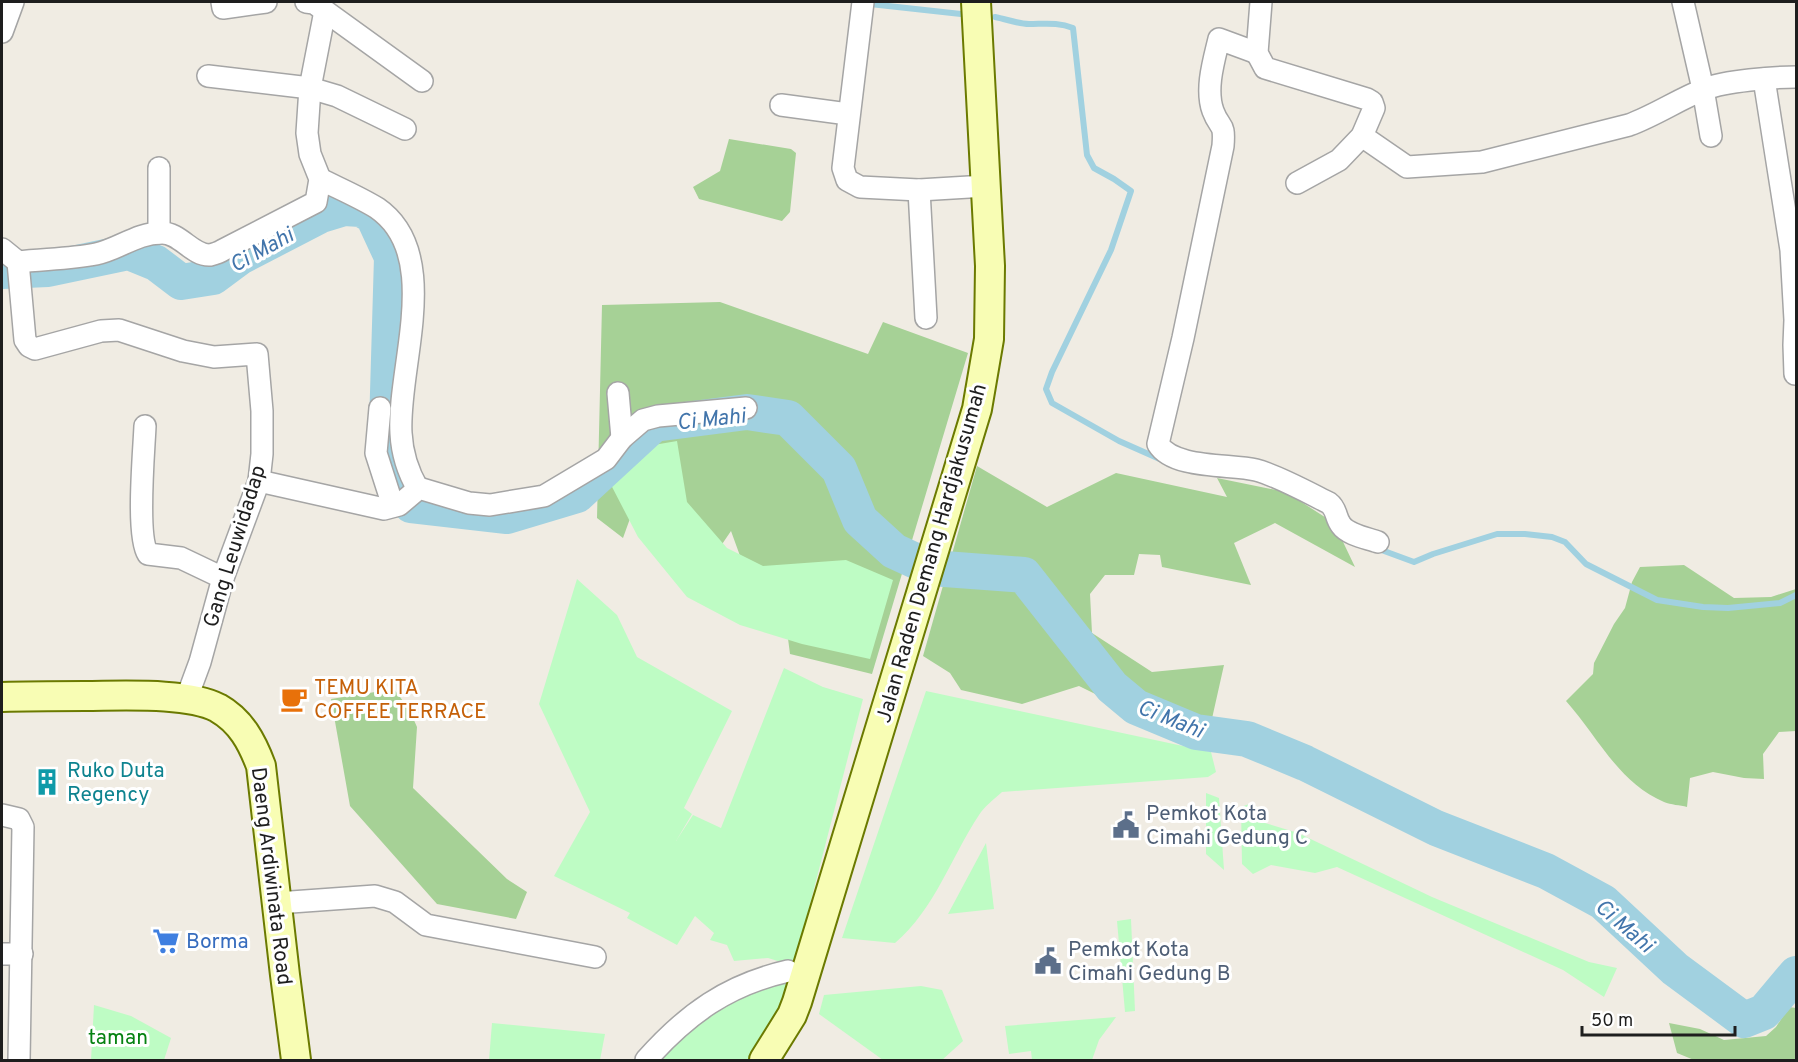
<svg xmlns="http://www.w3.org/2000/svg" width="1798" height="1062" font-family="Overpass,sans-serif">
<style>
.forest{fill:#a6d196}
.park{fill:#befcc4}
.lines{fill:none;stroke-linecap:round;stroke-linejoin:round}
.stream{stroke:#a1d1e0;stroke-width:6}
.river{stroke:#a1d1e0;stroke-width:36}
.minor-casing{stroke:#a5a5a5;stroke-width:24}
.secondary-casing{stroke:#6b7a00;stroke-width:32}
.minor{stroke:#fff;stroke-width:21}
.secondary{stroke:#f8fdb4;stroke-width:28}
.labels{text-anchor:middle;stroke-width:6;stroke-linejoin:round;paint-order:stroke}
.street-label{font-size:21px;fill:#1e1e1e;stroke:#fff}
.food-label{font-size:21px;fill:#c56008;stroke:#fff;text-anchor:start}
.culture-label{font-size:21px;fill:#0d838f;stroke:#fff;text-anchor:start}
.service-label{font-size:21px;fill:#4e5e75;stroke:#fff;text-anchor:start}
.shop-label{font-size:21px;fill:#366cbe;stroke:#fff;text-anchor:start}
.park-label{font-size:21px;fill:#068212;stroke:#fff}
.water-label{font-size:22px;font-style:italic;fill:#4275ab;stroke:#fff}
</style>
<rect width="100%" height="100%" fill="#f0ece3"/>
<g class="forest">
<polygon points="729,139 791,149 796,153 790,212 782,221 699,199 693,187 720,171"/>
<polygon points="720,302 868,354 883,322 968,353 872,674 790,654 786,623 760,611 731,531 716,553 632,513 623,538 597,518 602,305"/>
<polygon points="977,466 1047,507 1116,473 1227,497 1217,478 1286,492 1334,523 1355,567 1275,523 1234,543 1251,585 1162,567 1160,555 1139,554 1134,575 1105,575 1090,594 1092,633 1152,672 1224,665 1211,723 1142,717 1079,686 1022,704 961,690 950,673 923,656"/>
<path d="M1684,565l50,33 37,-1 25,-8v142l-17,1 -16,22 1,25 -20,-1 -31,-6 -23,6 -3,29c-7,-2 -16,-2 -23,-5 -46,-20 -66,-65 -98,-101l27,-27 1,-11 20,-39 11,-16 7,-26 8,-15z"/>
<polygon points="394,689 409,709 417,727 413,788 507,879 527,892 516,919 437,904 350,806 331,699"/>
<polygon points="1789,1007 1796,1008 1796,1060 1694,1060 1677,1053 1669,1023 1700,1029 1724,1040 1766,1036 1776,1027"/>
</g>
<g class="park">
<polygon points="677,441 687,502 727,548 763,566 846,560 893,580 870,659 802,644 740,625 687,597 638,537 610,483 629,461 636,448"/>
<polygon points="577,579 617,615 637,657 732,711 684,808 692,814 676,841 693,815 721,828 784,668 823,687 863,699 794,966 768,958 734,961 727,945 710,940 714,933 695,916 677,945 627,918 630,913 554,876 590,812 539,704"/>
<path d="M926,691l285,61 5,20 -8,5 -206,15c-8,7 -18,15 -23,23 -28,42 -44,94 -84,128l-53,-5z"/>
<polygon points="1206,793 1219,798 1224,870 1206,854"/>
<polygon points="1249,804 1263,809 1265,823 1298,833 1432,897 1589,962 1617,968 1604,997 1563,970 1337,867 1315,873 1271,865 1253,874 1242,864 1241,807"/>
<polygon points="986,843 994,909 948,914"/>
<polygon points="1131,919 1135,1011 1125,1012 1117,921"/>
<polygon points="790,975 774,1025 753,1060 656,1060 710,1009"/>
<polygon points="921,986 942,990 963,1041 942,1060 883,1060 819,1014 824,995"/>
<polygon points="94,1005 131,1016 171,1038 164,1060 91,1060"/>
<polygon points="1116,1017 1099,1040 1092,1060 1032,1060 1031,1051 1009,1054 1005,1026"/>
<polygon points="492,1023 605,1034 600,1060 489,1060"/>
</g>
<g class="lines">
<g class="stream">
<polyline points="870,2 870,4 961,14"/>
<path d="M995,17c11,2 23,7 34,7 16,0 29,-2 44,4l14,127 7,13 20,11 17,12 -20,59 -59,122 -6,17 6,14 67,38 43,19"/>
<polyline points="1376,548 1414,562 1433,554 1497,534 1525,534 1552,537 1565,542 1586,564 1657,600 1703,607 1728,608 1780,603 1796,595"/>
</g>
<polyline class="river" points="2,271 48,269 129,252 156,263 181,282 213,277 240,257 321,215 344,208 361,209 373,216 392,257 386,460 411,505 507,516 577,495 654,424 747,412 788,418 839,469 860,520 894,551 931,568 1024,575 1112,687 1136,707 1196,732 1247,739 1305,763 1436,828 1546,871 1603,902 1675,969 1744,1020 1764,1012 1796,974"/>
<defs>
<g id="minor">
<polyline points="222,2 223,8 266,2"/>
<polyline points="306,2 314,3 422,81"/>
<polyline points="863,2 843,168 847,180 860,187 919,190 986,186"/>
<polyline points="1261,2 1257,53 1265,68 1367,99 1372,102 1374,108 1362,136 1339,160 1297,183"/>
<polyline points="1683,2 1703,89 1711,136"/>
<polyline points="2,32 13,2"/>
<path d="M1257,53l-38,-14c-5,21 -14,50 -6,72 7,19 12,10 10,35l-40,192 -25,106c15,25 72,20 98,26 20,5 53,23 73,33 8,6 6,14 12,22 7,10 26,13 37,17"/>
<polyline points="208,76 310,88 337,96 405,129"/>
<polyline points="1764,79 1791,250 1795,320 1794,345 1795,374"/>
<polyline points="781,105 848,114"/>
<path d="M1362,136l45,31 75,-5 147,-37c27,-10 50,-26 76,-36 20,-8 69,-12 91,-12"/>
<polyline points="159,168 159,233"/>
<path d="M320,179c18,9 39,18 57,29 67,46 20,159 24,225 1,20 7,39 17,56"/>
<polyline points="919,190 926,318"/>
<polyline points="2,249 18,262"/>
<polyline points="18,262 25,340 29,346 35,349 101,331 119,330 183,351 214,357 257,354 262,411 262,454 259,481 223,578 200,662 186,700"/>
<path d="M18,262c26,-3 53,-3 78,-8 23,-5 41,-21 65,-21 19,-1 31,23 49,22 4,-1 10,-3 13,-5l93,-48 4,-23 -10,-25 -3,-21 3,-45 15,-77"/>
<polyline points="618,393 622,438"/>
<polyline points="380,408 376,453 393,506"/>
<path d="M145,426c-1,25 -9,110 3,128l33,4 42,20"/>
<polyline points="259,481 384,509 399,505 418,489 422,489 469,503 490,505 544,496 606,459 622,438 643,420 658,416 746,408"/>
<polyline points="2,815 19,819 23,827 19,1060"/>
<polyline points="277,903 375,896 395,902 426,925 595,957"/>
<polyline points="2,954 22,954"/>
<path d="M646,1060c41,-46 81,-75 142,-89"/>
</g>
<g id="secondary">
<path d="M2,697c27,-1 55,-1 83,-1 35,0 103,-4 133,12 23,13 34,34 43,58l24,209 11,85"/>
<polyline points="764,1060 792,1015 797,1002 977,409 989,339 990,266 976,2"/>
</g>
</defs>
<use href="#minor" class="minor-casing"/>
<use href="#secondary" class="secondary-casing"/>
<use href="#minor" class="minor"/>
<use href="#secondary" class="secondary"/>
</g>
<defs>
<symbol id="cafe-bare" viewBox="-9 -9 18 18"><path d="M-5.5-4.5H6V0H3Q3 3.5 0 3.5H-2.5Q-5.5 3.5-5.5 0ZM3-3.2v2h1.7v-2ZM-6 4.5H4V6H-6Z" fill="#e8710a" stroke="#fff" stroke-width="2.5" paint-order="stroke"/></symbol>
<symbol id="building-bare" viewBox="-9 -9 18 18"><path d="M-4-6H4V6H1V3H-1V6H-4ZM-2.5-4.3h1.7v1.8h-1.7ZM.8-4.3h1.7v1.8H.8ZM-2.5-1h1.7V.8h-1.7ZM.8-1h1.7V.8H.8Z" fill="#0f9aa8" stroke="#fff" stroke-width="2.5" paint-order="stroke"/></symbol>
<symbol id="civic-bare" viewBox="-9 -9 18 18"><path d="M-.6-6.5H3V-4.5H.6V-3L4-1V1h2V6H-6V1h2V-1L-.6-3ZM-1.2 2.5V6h2.4V2.5Z" fill="#5c6f8a" stroke="#fff" stroke-width="2.5" paint-order="stroke"/></symbol>
<symbol id="supermarket-bare" viewBox="-9 -9 18 18"><path d="M-6-5.5h2.5l.6 2H6L4.5 2H-2.5L-4.4-4H-6ZM-1.5 3.2a1.3 1.3 0 1 0 .1 0ZM3 3.2a1.3 1.3 0 1 0 .1 0Z" fill="#3f7fe0" stroke="#fff" stroke-width="2.5" paint-order="stroke"/></symbol>
</defs>
<g fill-rule="evenodd">
<use href="#cafe-bare" x="275" y="680" width="38" height="38"/>
<use href="#building-bare" x="28" y="763" width="38" height="38"/>
<use href="#civic-bare" x="1107" y="806" width="38" height="38"/>
<use href="#supermarket-bare" x="147" y="922" width="38" height="38"/>
<use href="#civic-bare" x="1029" y="942" width="38" height="38"/>
</g>
<g class="labels">
<g class="street-label">
<text transform="translate(234 546) rotate(-73)" y="7">Gang Leuwidadap</text>
<text transform="translate(931 553) rotate(-74)" y="7">Jalan Raden Demang Hardjakusumah</text>
<text transform="translate(272 876) rotate(83)" y="7">Daeng Ardiwinata Road</text>
</g>
<g class="food-label">
<text x="314" y="694">TEMU KITA<tspan x="314" dy="24">COFFEE TERRACE</tspan></text>
</g>
<g class="culture-label">
<text x="67" y="777">Ruko Duta<tspan x="67" dy="24">Regency</tspan></text>
</g>
<g class="service-label">
<text x="1146" y="820">Pemkot Kota<tspan x="1146" dy="24">Cimahi Gedung C</tspan></text>
<text x="1068" y="956">Pemkot Kota<tspan x="1068" dy="24">Cimahi Gedung B</tspan></text>
</g>
<g class="shop-label">
<text x="186" y="948">Borma</text>
</g>
<g class="park-label">
<text x="118" y="1044">taman</text>
</g>
<g class="water-label">
<text transform="translate(261 249) rotate(-29)" y="8">Ci Mahi</text>
<text transform="translate(711 418) rotate(-6)" y="8">Ci Mahi</text>
<text transform="translate(1171 718) rotate(22)" y="8">Ci Mahi</text>
<text transform="translate(1625 925) rotate(41)" y="8">Ci Mahi</text>
</g>
</g>
<rect width="1798" height="1062" fill="none" stroke="#1e1e1e" stroke-width="6"/>
<path d="M1582 1026v9h153v-9" fill="none" stroke="#1e1e1e" stroke-width="3"/>
<text x="1591" y="1026" font-size="18" fill="#1e1e1e" stroke="#ffffff" stroke-width="4.5" paint-order="stroke">50 m</text>
</svg>
